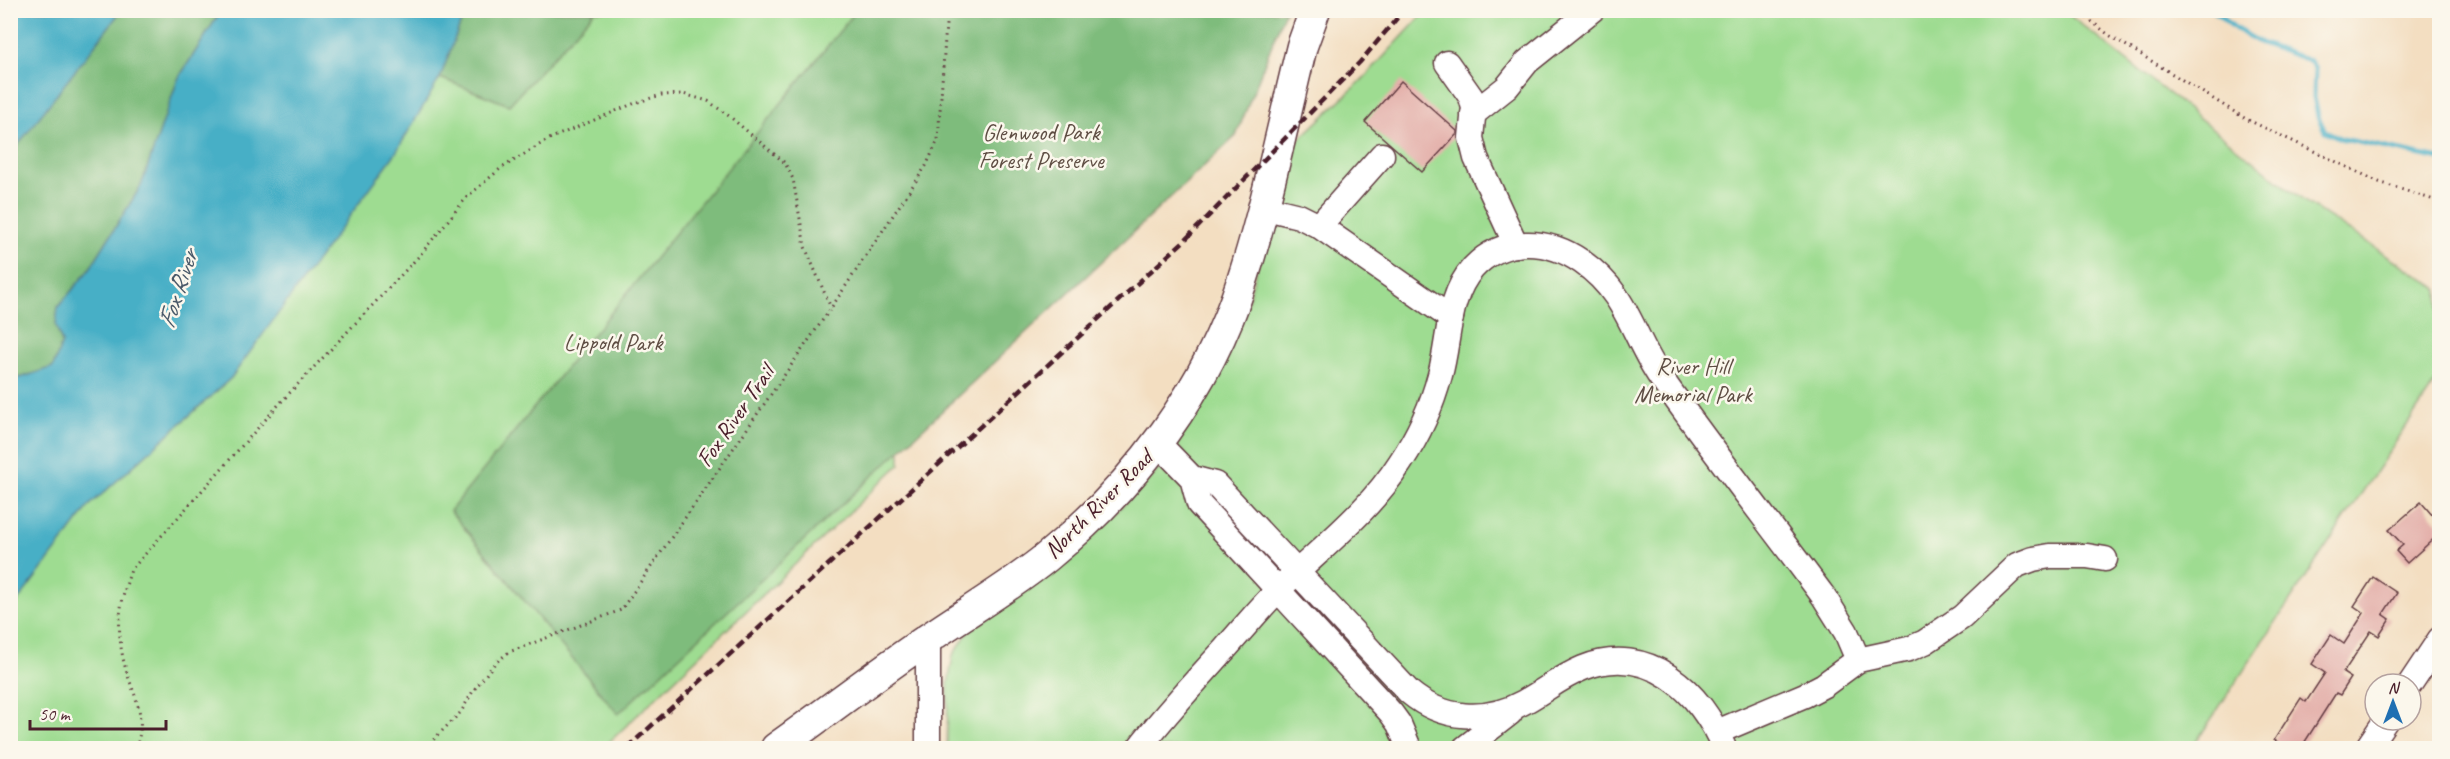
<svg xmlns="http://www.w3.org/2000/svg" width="2450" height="759" font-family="Caveat,sans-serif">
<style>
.green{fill:#9edc91;stroke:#747e5e;stroke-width:1.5}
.forest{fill:#7ebc7b;stroke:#646e53;stroke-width:1.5}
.water{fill:#47afc6;stroke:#486778;stroke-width:1.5}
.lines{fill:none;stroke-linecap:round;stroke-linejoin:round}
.stream{stroke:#47afc6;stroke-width:5}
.building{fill:#e4b1ab}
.minor-casing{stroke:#633c42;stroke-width:27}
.major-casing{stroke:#633c42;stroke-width:33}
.path{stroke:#633c42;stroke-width:3;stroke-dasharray:1.5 4.5;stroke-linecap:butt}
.minor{stroke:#fff;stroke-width:24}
.major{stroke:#fff;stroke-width:30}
.rail{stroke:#4a1f2b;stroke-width:4.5;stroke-dasharray:9 4.5;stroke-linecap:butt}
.labels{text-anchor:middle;stroke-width:5;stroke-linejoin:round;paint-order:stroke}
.park-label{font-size:24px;fill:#5f4e44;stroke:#fbf7ec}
.street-label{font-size:24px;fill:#4a1f2b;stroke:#fbf7ec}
.water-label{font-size:26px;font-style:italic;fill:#495969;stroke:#fbf7ec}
</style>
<rect width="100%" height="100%" fill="#fbf7ec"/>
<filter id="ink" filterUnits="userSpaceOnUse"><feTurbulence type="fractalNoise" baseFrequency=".0167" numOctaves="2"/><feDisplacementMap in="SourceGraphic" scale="12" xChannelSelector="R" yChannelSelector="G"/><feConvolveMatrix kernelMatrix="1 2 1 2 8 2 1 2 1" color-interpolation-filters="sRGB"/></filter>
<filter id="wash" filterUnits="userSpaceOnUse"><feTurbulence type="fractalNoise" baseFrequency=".008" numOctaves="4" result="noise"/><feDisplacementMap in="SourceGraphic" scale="24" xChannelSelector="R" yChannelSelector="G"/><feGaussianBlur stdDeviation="1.35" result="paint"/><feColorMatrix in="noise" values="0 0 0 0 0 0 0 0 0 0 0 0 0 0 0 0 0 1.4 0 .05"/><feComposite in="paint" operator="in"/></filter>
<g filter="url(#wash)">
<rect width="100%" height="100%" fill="#f3dec1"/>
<g class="green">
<polygon points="465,11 899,11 900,464 603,748 11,748 10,610 90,505 231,378 440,78"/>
<polygon points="1426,11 2064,11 2304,201 2439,289 2439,377 2192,748 947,748 948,685 953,655 969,631 1026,591 1089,539 1154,475 1187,429 1245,311 1290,148 1363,79"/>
</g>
<g class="forest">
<polygon points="121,11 221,11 178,79 141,186 89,270 58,307 56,325 62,343 53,367 23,377 11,379 10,154"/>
<polygon points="465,11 595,11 509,105 440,78"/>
<polygon points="856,11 1285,11 1236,136 618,714 450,511"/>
</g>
<g class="water">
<polygon points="11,10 121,11 11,154 10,11"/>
<polygon points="221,11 465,11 440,78 395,154 231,378 90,505 11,610 11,379 23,377 53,367 62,343 56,325 58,307 89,270 141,186 178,79"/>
</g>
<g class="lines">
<polyline class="stream" points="2213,10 2236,29 2261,43 2309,60 2315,68 2314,97 2318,117 2325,131 2343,139 2440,159"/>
</g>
<g id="blocks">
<g class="building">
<polygon points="1401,81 1457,131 1457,134 1422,172 1365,122"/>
<polygon points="2421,502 2439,523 2439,534 2407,563 2396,551 2403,545 2389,530"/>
<polygon points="2373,577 2397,593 2383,614 2390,619 2379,636 2371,631 2343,673 2351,678 2340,695 2336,693 2301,748 2288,748 2274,740 2301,698 2306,702 2325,673 2312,664 2331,635 2344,644 2364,613 2354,606"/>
</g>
</g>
</g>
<g filter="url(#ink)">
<use href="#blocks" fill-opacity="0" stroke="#633c42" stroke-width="1.5"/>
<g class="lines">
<defs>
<g id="minor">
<polyline points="1447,63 1471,97 1474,108 1471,138 1476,158 1516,245"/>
<polyline points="1473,114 1507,87 1527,62 1592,10"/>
<polyline points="1262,207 1299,216 1319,226 1451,318"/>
<polyline points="1319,226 1382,155"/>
<polyline points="1158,443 1192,478 1199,504 1391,713 1399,724 1409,748"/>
<path d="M1192,478l23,6 194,208c33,28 77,31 115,10 20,-11 37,-25 59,-34 65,-26 118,23 141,80"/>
<polyline points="928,639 928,748"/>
<polyline points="2410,684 2440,639"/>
<polyline points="1717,732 1805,695 1824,685 1858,660 1909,649 1925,642 1962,617 2017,565 2033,559 2050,556 2087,556 2105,559"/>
<path d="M1139,748c26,-34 56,-66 86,-99 17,-19 34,-40 53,-59 42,-41 90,-77 122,-127 18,-27 32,-57 40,-88 10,-36 7,-78 33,-107 30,-32 75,-30 109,-6 46,32 50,74 79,116 52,74 109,146 163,219l22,35 12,28"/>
<polyline points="1465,748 1510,713"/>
<polyline points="2367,748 2386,720"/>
</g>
<path id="major" d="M776,748c51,-36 101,-75 153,-110 39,-27 81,-51 118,-81 88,-72 161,-168 196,-279 24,-74 40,-155 59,-232l13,-36"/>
</defs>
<use href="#minor" class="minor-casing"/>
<use href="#major" class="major-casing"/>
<g class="path">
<polyline points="2077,10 2109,35 2246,119 2379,182 2440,202"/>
<path d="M136,748c13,-37 -6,-56 -13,-90 -7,-34 -3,-56 8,-88l151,-169 138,-146 47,-58 33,-28 49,-30 86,-36 26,-8 22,-1 25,7 21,15 56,47 8,16 12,68 26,61"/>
<polyline points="425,748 461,712 473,691 495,663 509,652 621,610 831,308 926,166 938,140 947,10"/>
</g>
<use href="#minor" class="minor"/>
<use href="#major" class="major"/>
<polyline class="rail" points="627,748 1184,241 1360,62 1404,10"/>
</g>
</g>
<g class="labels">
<g class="park-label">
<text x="1041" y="140">Glenwood Park<tspan x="1041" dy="28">Forest Preserve</tspan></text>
<text x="613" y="350">Lippold Park</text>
<text x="1693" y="374">River Hill<tspan x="1693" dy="28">Memorial Park</tspan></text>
</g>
<g class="street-label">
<text transform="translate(735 416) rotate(-55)" y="8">Fox River Trail</text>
<text transform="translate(1098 504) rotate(-45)" y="8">North River Road</text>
</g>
<g class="water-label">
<text transform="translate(177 289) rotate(-72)" y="9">Fox River</text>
</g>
</g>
<rect width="2450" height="759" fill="none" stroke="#fbf7ec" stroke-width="36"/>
<g transform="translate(2393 702)"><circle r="28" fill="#fbf7ec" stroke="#b4a19f" stroke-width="1.5"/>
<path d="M0-4.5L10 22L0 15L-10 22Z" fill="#1f6fb2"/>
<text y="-9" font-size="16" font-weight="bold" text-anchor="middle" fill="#4a1f2b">N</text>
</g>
<path d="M30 720v9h136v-9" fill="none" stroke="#4a1f2b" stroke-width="3"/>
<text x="39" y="720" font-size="18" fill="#4a1f2b" stroke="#fbf7ec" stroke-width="4.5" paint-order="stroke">50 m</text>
</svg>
